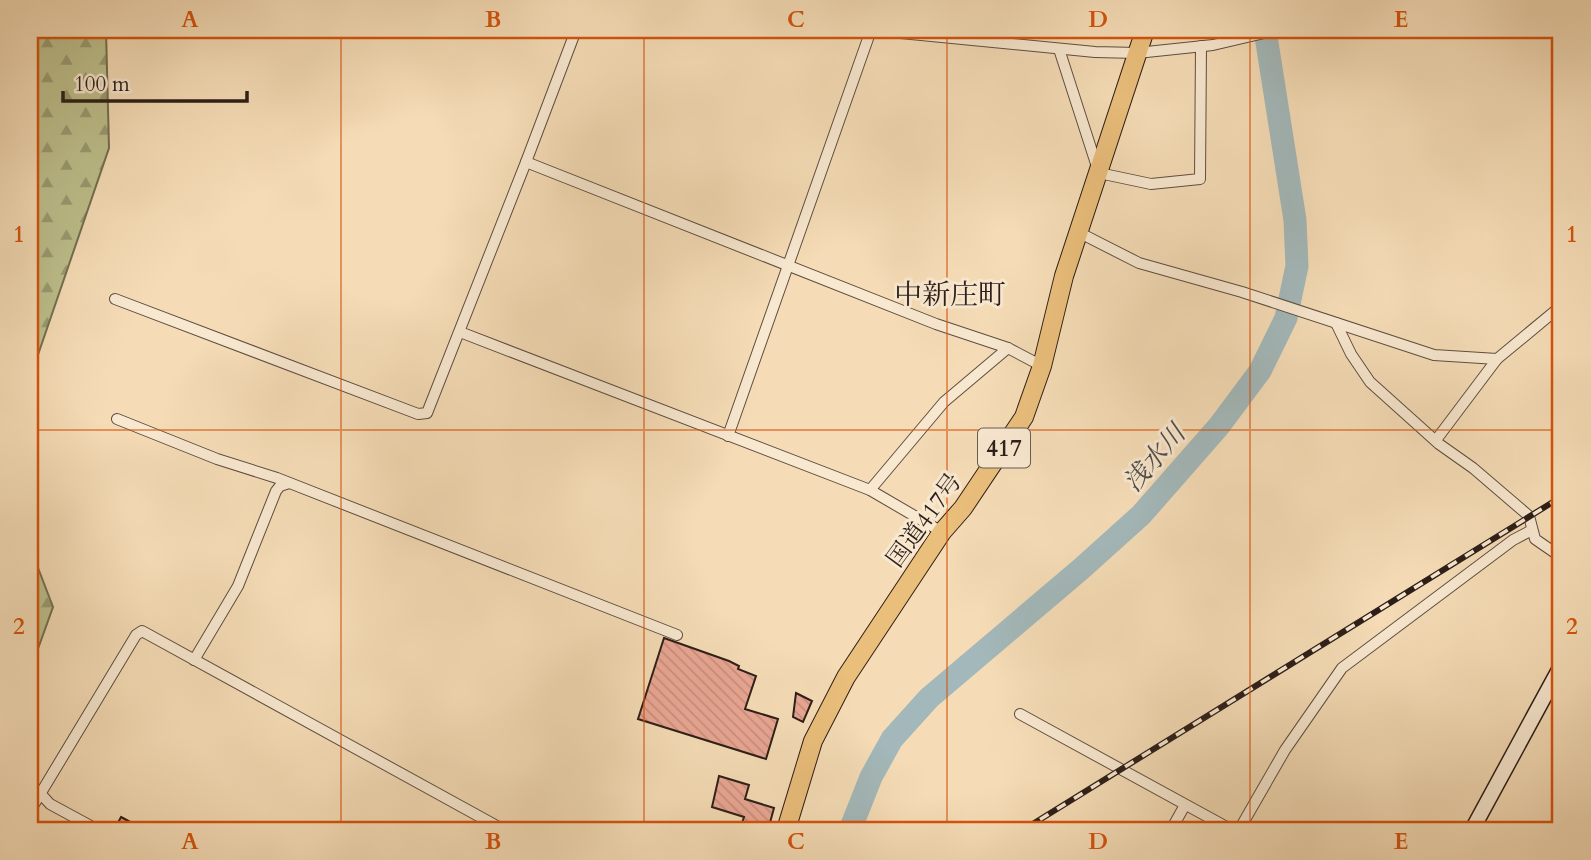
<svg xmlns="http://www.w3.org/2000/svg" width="1591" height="860" font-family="Cardo,'Noto Serif JP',serif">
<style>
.forest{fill:url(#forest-firs);stroke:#746f52;stroke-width:2}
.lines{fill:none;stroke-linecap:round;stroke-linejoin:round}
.river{stroke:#a3b8ba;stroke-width:23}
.building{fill:url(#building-back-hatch);stroke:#2c1e18;stroke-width:2}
.street-casing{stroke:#5e4e40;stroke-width:12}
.secondary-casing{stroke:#2c1e18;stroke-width:17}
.highway-casing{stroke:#2c1e18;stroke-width:20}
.street{stroke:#f8e8d0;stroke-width:10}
.secondary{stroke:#f8e8d0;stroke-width:14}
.highway{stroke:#eabe7b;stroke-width:18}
.rail-casing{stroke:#2c1e18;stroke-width:6}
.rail{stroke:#f8e8d0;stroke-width:3.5;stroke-dasharray:10;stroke-linecap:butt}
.grid{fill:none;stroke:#d5530d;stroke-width:2;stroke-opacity:0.55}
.labels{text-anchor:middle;stroke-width:6;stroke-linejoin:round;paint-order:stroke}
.shield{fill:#f8e8d0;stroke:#695b4f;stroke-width:2}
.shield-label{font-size:23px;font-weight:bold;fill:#2c1e18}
.street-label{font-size:24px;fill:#2c1e18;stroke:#f8e8d0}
.water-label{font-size:26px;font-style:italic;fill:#504c49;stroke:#f8e8d0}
.quarter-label{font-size:28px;fill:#2c1e18;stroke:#f8e8d0}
.neatline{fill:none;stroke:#d5530d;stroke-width:2.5}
.grid-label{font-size:23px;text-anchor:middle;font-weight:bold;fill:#d5530d}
</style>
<defs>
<pattern id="forest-firs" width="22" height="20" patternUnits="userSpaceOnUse" patternTransform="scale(1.75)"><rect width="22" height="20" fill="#bdc08d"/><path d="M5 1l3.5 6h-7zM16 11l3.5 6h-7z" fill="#9a9b72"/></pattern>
<pattern id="building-back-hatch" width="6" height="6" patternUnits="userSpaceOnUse" patternTransform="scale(1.75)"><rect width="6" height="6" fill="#eaa794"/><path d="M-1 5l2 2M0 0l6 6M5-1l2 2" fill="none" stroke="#c98f7f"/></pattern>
</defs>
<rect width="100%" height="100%" fill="#f5dcb6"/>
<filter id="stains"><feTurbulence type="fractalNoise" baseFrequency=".00286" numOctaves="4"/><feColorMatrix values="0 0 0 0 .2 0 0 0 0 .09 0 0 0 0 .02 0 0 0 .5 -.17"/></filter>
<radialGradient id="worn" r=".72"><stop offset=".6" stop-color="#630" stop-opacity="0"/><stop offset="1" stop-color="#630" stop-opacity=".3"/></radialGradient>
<g class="forest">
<polygon points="30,30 106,30 109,148 30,378"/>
<polygon points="30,547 53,607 30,671"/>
</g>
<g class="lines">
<polyline class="river" points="850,830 871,777 892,739 929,698 1081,569 1141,515 1219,426 1260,371 1286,318 1297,266 1295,220 1265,30"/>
</g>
<g class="building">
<polygon points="664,638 729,661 739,666 738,669 756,676 745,709 778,719 766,759 638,719"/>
<polygon points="796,693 812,701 803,722 793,717"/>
<polygon points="719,776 749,785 745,799 774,808 768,830 744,830 745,827 741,826 744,817 712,807"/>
<polygon points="121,817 145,830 114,830"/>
</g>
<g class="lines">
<defs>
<g id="street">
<polyline points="870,30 1095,52 1137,53 1213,45 1277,30"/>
<polyline points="1059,49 1099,173 1151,184 1200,179 1201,46"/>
<polyline points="526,162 936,324 1008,348 1042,366"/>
<polyline points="1078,232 1139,263 1242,292 1434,355 1497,359"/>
<polyline points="115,299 418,414 427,413 526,162 576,30"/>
<polyline points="1336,323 1351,354 1370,382 1439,444 1473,468 1529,516 1535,539 1561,557"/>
<polyline points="460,332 870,490 942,532"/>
<polyline points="117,419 217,459 277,478 677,635"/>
<polyline points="728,436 871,30"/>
<polyline points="1436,440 1497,359 1561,306"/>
<polyline points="870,490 944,402 1008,348"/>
<polyline points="194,660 238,586 276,491 280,486 289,483"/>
<polyline points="1020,714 1232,830"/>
<polyline points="30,790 40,793 50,804 98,830"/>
<polyline points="30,811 136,635 142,631 504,830"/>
<polyline points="1171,830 1185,805"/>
<polyline points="1239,830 1285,750 1342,668 1513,540 1532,530"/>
</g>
<polyline id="secondary" points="1472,830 1561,666"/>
<polyline id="highway" points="786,830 813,741 846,677 942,532 963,508 1024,417 1042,366 1064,276 1145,30"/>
</defs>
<use href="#street" class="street-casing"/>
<use href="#secondary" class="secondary-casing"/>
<use href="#highway" class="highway-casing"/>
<use href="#street" class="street"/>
<use href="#secondary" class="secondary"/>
<use href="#highway" class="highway"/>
<defs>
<polyline id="rail" points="1023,830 1561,497"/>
</defs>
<use href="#rail" class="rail-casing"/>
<use href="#rail" class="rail"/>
</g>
<path class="grid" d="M341,30v800M644,30v800M947,30v800M1250,30v800M30,430h1531"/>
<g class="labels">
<rect class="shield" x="978" y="428.5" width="52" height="39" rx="5"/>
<g class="shield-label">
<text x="1004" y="456">417</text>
</g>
<g class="street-label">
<text transform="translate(924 520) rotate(-54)" y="8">国道417号</text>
</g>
<g class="water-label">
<text transform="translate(1154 458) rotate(-49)" y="9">浅水川</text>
</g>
<g class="quarter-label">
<text x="950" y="304">中新庄町</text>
</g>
</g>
<rect width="1591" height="860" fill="none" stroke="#f5dcb6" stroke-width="77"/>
<path d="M63 91v10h184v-10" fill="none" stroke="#2c1e18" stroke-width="3.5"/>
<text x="74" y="91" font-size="21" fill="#2c1e18" stroke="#f8e8d0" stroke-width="5" paint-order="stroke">100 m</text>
<rect x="38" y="38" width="1514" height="784" class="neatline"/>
<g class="grid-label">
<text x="190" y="27">A</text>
<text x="493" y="27">B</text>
<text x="796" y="27">C</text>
<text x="1098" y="27">D</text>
<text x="1401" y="27">E</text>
<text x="19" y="242">1</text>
<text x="1572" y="242">1</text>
<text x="19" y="634">2</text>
<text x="1572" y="634">2</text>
<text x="190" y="849">A</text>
<text x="493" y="849">B</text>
<text x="796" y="849">C</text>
<text x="1098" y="849">D</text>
<text x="1401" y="849">E</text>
</g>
<rect width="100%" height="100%" filter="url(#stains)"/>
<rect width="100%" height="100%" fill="url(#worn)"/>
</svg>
